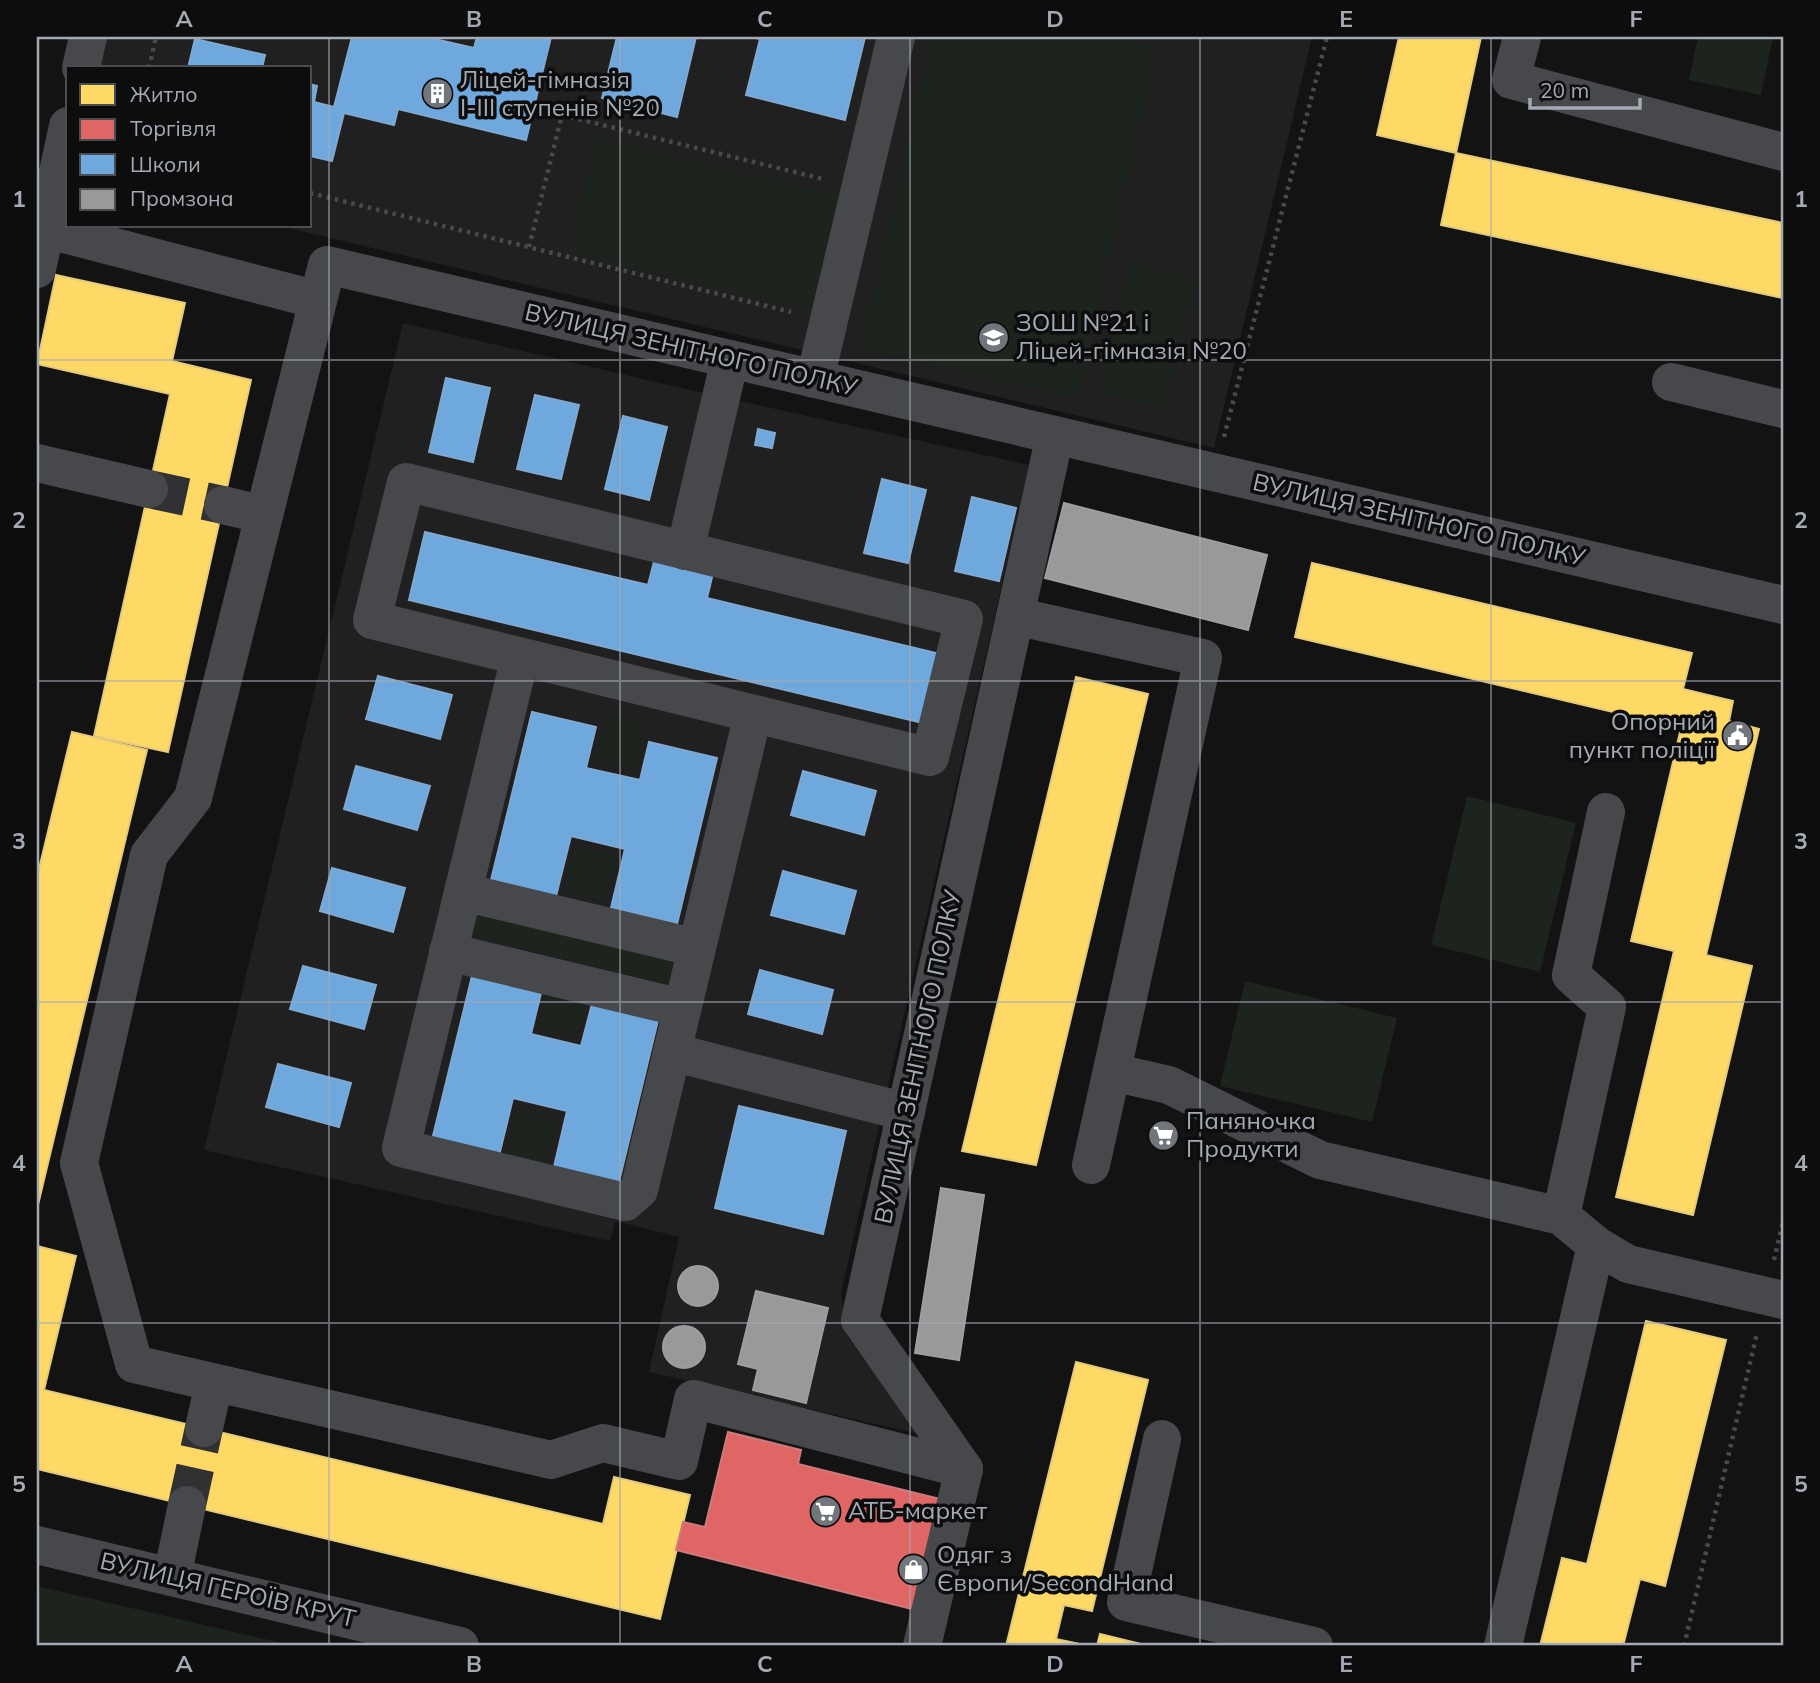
<svg xmlns="http://www.w3.org/2000/svg" width="1820" height="1683" font-family="Mulish,sans-serif">
<style>
.built{fill:#202021}
.green{fill:#1d231d}
.homes{fill:#ffd966;stroke:#e4cb7d;stroke-width:2}
.shops{fill:#e06666;stroke:#ce7a7d;stroke-width:2}
.schools{fill:#6fa8dc;stroke:#7fa9d0;stroke-width:2}
.industry{fill:#999;stroke:#9c9ea1;stroke-width:2}
.lines{fill:none;stroke-linecap:round;stroke-linejoin:round}
.minor-tunnel{stroke:#303133;stroke-width:38;stroke-dasharray:38 19;stroke-linecap:butt}
.path{stroke:#494a4d;stroke-width:4.5;stroke-dasharray:3.5 5;stroke-linecap:butt}
.minor{stroke:#47484b;stroke-width:38}
.grid{fill:none;stroke:#a4aab4;stroke-width:2;stroke-opacity:0.55}
.labels{text-anchor:middle;stroke-width:7;stroke-linejoin:round;paint-order:stroke}
.poi-label{font-size:24px;fill:#a4aab4;stroke:#0d0d0e;text-anchor:start}
.street-label{font-size:24px;fill:#a4aab4;stroke:#0d0d0e}
.neatline{fill:none;stroke:#a4aab4;stroke-width:2.5}
.grid-label{font-size:23px;text-anchor:middle;font-weight:bold;fill:#a4aab4}
</style>
<rect width="100%" height="100%" fill="#131313"/>
<g class="built">
<polygon points="106,37 1312,37 1214,448 280,226 310,226 310,68 100,68"/>
<polygon points="403,323 699,392 1029,465 841,1293 847,1336 919,1434 649,1372 679,1237 615,1221 610,1241 204,1150"/>
</g>
<g class="green">
<polygon points="931,37 1111,37 1158,47 1077,399 860,348"/>
<polygon points="1698,37 1773,37 1761,95 1689,80"/>
<polygon points="595,138 838,195 811,309 569,252"/>
<polygon points="1131,263 1197,279 1165,409 1099,393"/>
<polygon points="607,714 646,723 635,769 596,760"/>
<polygon points="1467,796 1576,823 1540,972 1431,945"/>
<polygon points="576,847 615,856 605,902 566,893"/>
<polygon points="477,908 676,956 670,985 471,936"/>
<polygon points="1245,981 1397,1018 1372,1122 1220,1086"/>
<polygon points="548,986 587,996 577,1037 538,1028"/>
<polygon points="518,1112 557,1122 546,1167 507,1158"/>
<polygon points="37,1586 295,1646 37,1646"/>
</g>
<g class="homes">
<polygon points="1399,37 1481,37 1456,153 1377,135"/>
<polygon points="1456,153 1783,223 1783,298 1441,225"/>
<polygon points="56,275 185,303 172,361 251,380 168,752 94,736 170,394 37,364"/>
<polygon points="1312,563 1692,653 1683,689 1733,701 1729,721 1759,729 1706,955 1752,966 1693,1215 1616,1197 1674,951 1631,941 1681,728 1295,637"/>
<polygon points="1076,677 1148,694 1036,1165 962,1151"/>
<polygon points="72,732 147,750 37,1209 37,877"/>
<polygon points="37,1246 76,1256 44,1390 603,1524 614,1477 690,1495 660,1619 37,1469"/>
<polygon points="1646,1321 1726,1340 1665,1586 1640,1579 1623,1646 1540,1646 1562,1558 1587,1564"/>
<polygon points="1076,1362 1148,1380 1092,1611 1064,1605 1056,1639 1089,1646 1006,1646"/>
<polygon points="1100,1634 1149,1646 1097,1646"/>
</g>
<polygon class="shops" points="728,1432 801,1450 798,1464 944,1500 916,1610 676,1550 683,1522 705,1527"/>
<g class="schools">
<polygon points="352,37 426,37 474,48 477,37 551,37 526,140 398,109 394,125 344,113 332,161 310,156 310,84 317,86 314,102 334,107"/>
<polygon points="617,37 696,37 677,117 602,98"/>
<polygon points="752,37 865,37 845,120 746,95 760,39"/>
<polygon points="195,39 265,55 262,68 188,68"/>
<polygon points="446,378 490,388 473,462 429,452"/>
<polygon points="535,395 579,405 561,479 517,469"/>
<polygon points="623,416 667,427 649,500 605,489"/>
<polygon points="758,429 775,433 772,448 755,445"/>
<polygon points="882,479 926,490 908,563 864,553"/>
<polygon points="972,497 1016,508 999,581 955,571"/>
<polygon points="425,532 648,585 656,554 714,569 707,598 940,654 923,723 409,600"/>
<polygon points="378,676 452,695 440,739 366,719"/>
<polygon points="532,712 596,727 586,768 640,780 649,742 717,758 677,924 611,908 625,849 571,836 556,896 491,880"/>
<polygon points="356,766 430,786 417,830 344,809"/>
<polygon points="803,771 876,791 864,835 791,815"/>
<polygon points="332,868 405,888 393,932 320,911"/>
<polygon points="783,871 856,891 844,934 771,915"/>
<polygon points="303,966 376,985 364,1029 290,1009"/>
<polygon points="760,970 833,990 822,1034 748,1014"/>
<polygon points="473,972 542,989 531,1034 581,1046 593,1000 659,1016 618,1186 553,1171 567,1111 513,1098 498,1160 431,1144"/>
<polygon points="278,1064 351,1083 339,1127 266,1107"/>
<polygon points="739,1106 846,1131 823,1234 715,1208"/>
</g>
<g class="industry">
<polygon points="1064,503 1267,555 1248,630 1045,578"/>
<polygon points="941,1188 984,1195 959,1360 915,1353"/>
<circle cx="698" cy="1286" r="20"/>
<polygon points="756,1291 828,1308 806,1403 753,1390 758,1369 738,1364"/>
<circle cx="684" cy="1347" r="21"/>
</g>
<g class="lines">
<g class="minor-tunnel">
<polyline points="149,489 223,505"/>
<polyline points="187,1505 204,1428"/>
</g>
<g class="path">
<polyline points="149,68 156,37"/>
<polyline points="310,193 791,312"/>
<polyline points="529,247 562,115 823,179"/>
<polyline points="1224,437 1327,37"/>
<polyline points="1774,1260 1783,1222"/>
<polyline points="1684,1646 1757,1333"/>
</g>
<g class="minor">
<polyline points="1522,37 1511,80 1783,152"/>
<polyline points="81,68 88,37"/>
<polyline points="45,229 318,300"/>
<polyline points="37,269 68,126"/>
<polyline points="815,379 896,37"/>
<polyline points="1671,382 1783,409"/>
<polyline points="37,463 149,489"/>
<polygon points="406,482 964,619 930,757 372,620"/>
<polyline points="223,505 264,515"/>
<polyline points="685,551 730,359"/>
<polyline points="1015,616 1203,658 1091,1165"/>
<polyline points="520,657 401,1148 625,1202 639,1190 753,714"/>
<polyline points="463,892 697,948"/>
<polyline points="448,952 682,1008"/>
<polyline points="672,1052 906,1112"/>
<polyline points="1112,1072 1169,1085 1320,1160 1561,1216 1596,1245 1628,1264 1783,1300"/>
<polyline points="1561,1216 1607,1007 1571,975 1606,812"/>
<polyline points="204,1428 214,1383"/>
<polyline points="1162,1439 1126,1602 1314,1646"/>
<polyline points="964,1469 693,1399 679,1461 603,1443 551,1460 134,1364 79,1163 149,855 193,798 327,265 1783,605"/>
<polyline points="37,1545 460,1646"/>
<polyline points="172,1577 187,1505"/>
<polyline points="922,1646 964,1469 860,1320 1055,435"/>
<polyline points="1503,1646 1596,1245"/>
</g>
</g>
<path class="grid" d="M329,37v1609M620,37v1609M910,37v1609M1200,37v1609M1491,37v1609M37,360h1746M37,681h1746M37,1002h1746M37,1323h1746"/>
<defs>
<symbol id="building-disc" viewBox="-11 -11 22 22"><circle r="9.5" fill="#71757c" stroke="#0d0d0e"/><path d="M-4-6H4V6H1V3H-1V6H-4ZM-2.5-4.3h1.7v1.8h-1.7ZM.8-4.3h1.7v1.8H.8ZM-2.5-1h1.7V.8h-1.7ZM.8-1h1.7V.8H.8Z" fill="#fff"/></symbol>
<symbol id="school-disc" viewBox="-11 -11 22 22"><circle r="9.5" fill="#71757c" stroke="#0d0d0e"/><path d="M0-5L7-2L0 1L-7-2ZM-4 1L0 2.5L4 1V4Q0 6-4 4Z" fill="#fff"/></symbol>
<symbol id="civic-disc" viewBox="-11 -11 22 22"><circle r="9.5" fill="#71757c" stroke="#0d0d0e"/><path d="M-.6-6.5H3V-4.5H.6V-3L4-1V1h2V6H-6V1h2V-1L-.6-3ZM-1.2 2.5V6h2.4V2.5Z" fill="#fff"/></symbol>
<symbol id="supermarket-disc" viewBox="-11 -11 22 22"><circle r="9.5" fill="#71757c" stroke="#0d0d0e"/><path d="M-6-5.5h2.5l.6 2H6L4.5 2H-2.5L-4.4-4H-6ZM-1.5 3.2a1.3 1.3 0 1 0 .1 0ZM3 3.2a1.3 1.3 0 1 0 .1 0Z" fill="#fff"/></symbol>
<symbol id="shop-disc" viewBox="-11 -11 22 22"><circle r="9.5" fill="#71757c" stroke="#0d0d0e"/><path d="M-5-2.5h2.3a2.7 3.5 0 0 1 5.4 0H5L5.5 6h-11ZM-1.5-2.5h3a1.5 2.3 0 0 0-3 0Z" fill="#fff"/></symbol>
</defs>
<g fill-rule="evenodd">
<use href="#building-disc" x="420" y="76" width="35" height="35"/>
<use href="#school-disc" x="976" y="320" width="35" height="35"/>
<use href="#civic-disc" x="1720" y="718" width="35" height="35"/>
<use href="#supermarket-disc" x="1146" y="1118" width="35" height="35"/>
<use href="#supermarket-disc" x="808" y="1494" width="35" height="35"/>
<use href="#shop-disc" x="896" y="1552" width="35" height="35"/>
</g>
<g class="labels">
<g class="poi-label">
<text x="460" y="88">Ліцей-гімназія<tspan x="460" dy="28">I-III ступенів №20</tspan></text>
<text x="1016" y="331">ЗОШ №21 і<tspan x="1016" dy="28">Ліцей-гімназія №20</tspan></text>
<text x="1715" y="730" text-anchor="end">Опорний<tspan x="1715" dy="28">пункт поліції</tspan></text>
<text x="1186" y="1129">Паняночка<tspan x="1186" dy="28">Продукти</tspan></text>
<text x="848" y="1519">АТБ-маркет</text>
<text x="937" y="1563">Одяг з<tspan x="937" dy="28">Європи/SecondHand</tspan></text>
</g>
<g class="street-label">
<text transform="translate(691 350) rotate(13)" y="8">ВУЛИЦЯ ЗЕНІТНОГО ПОЛКУ</text>
<text transform="translate(1419 520) rotate(13)" y="8">ВУЛИЦЯ ЗЕНІТНОГО ПОЛКУ</text>
<text transform="translate(918 1057) rotate(-78)" y="8">ВУЛИЦЯ ЗЕНІТНОГО ПОЛКУ</text>
<text transform="translate(228 1590) rotate(13)" y="8">ВУЛИЦЯ ГЕРОЇВ КРУТ</text>
</g>
</g>
<rect width="1820" height="1683" fill="none" stroke="#0d0d0e" stroke-width="77"/>
<rect x="66" y="66" width="245" height="161" fill="#0d0d0e" stroke="#494c50" stroke-width="2"/>
<rect x="80" y="84" width="35" height="21" fill="#ffd966" stroke="#494c50" stroke-width="2"/>
<text x="130" y="102" font-size="21" fill="#a4aab4">Житло</text>
<rect x="80" y="119" width="35" height="21" fill="#e06666" stroke="#494c50" stroke-width="2"/>
<text x="130" y="136" font-size="21" fill="#a4aab4">Торгівля</text>
<rect x="80" y="154" width="35" height="21" fill="#6fa8dc" stroke="#494c50" stroke-width="2"/>
<text x="130" y="172" font-size="21" fill="#a4aab4">Школи</text>
<rect x="80" y="189" width="35" height="21" fill="#999999" stroke="#494c50" stroke-width="2"/>
<text x="130" y="206" font-size="21" fill="#a4aab4">Промзона</text>
<path d="M1530 98v10h110v-10" fill="none" stroke="#a4aab4" stroke-width="3.5"/>
<text x="1540" y="98" font-size="21" fill="#a4aab4" stroke="#0d0d0e" stroke-width="5" paint-order="stroke">20 m</text>
<rect x="38" y="38" width="1744" height="1606" class="neatline"/>
<g class="grid-label">
<text x="184" y="27">A</text>
<text x="474" y="27">B</text>
<text x="765" y="27">C</text>
<text x="1055" y="27">D</text>
<text x="1346" y="27">E</text>
<text x="1636" y="27">F</text>
<text x="19" y="207">1</text>
<text x="1801" y="207">1</text>
<text x="19" y="528">2</text>
<text x="1801" y="528">2</text>
<text x="19" y="849">3</text>
<text x="1801" y="849">3</text>
<text x="19" y="1171">4</text>
<text x="1801" y="1171">4</text>
<text x="19" y="1492">5</text>
<text x="1801" y="1492">5</text>
<text x="184" y="1672">A</text>
<text x="474" y="1672">B</text>
<text x="765" y="1672">C</text>
<text x="1055" y="1672">D</text>
<text x="1346" y="1672">E</text>
<text x="1636" y="1672">F</text>
</g>
</svg>
